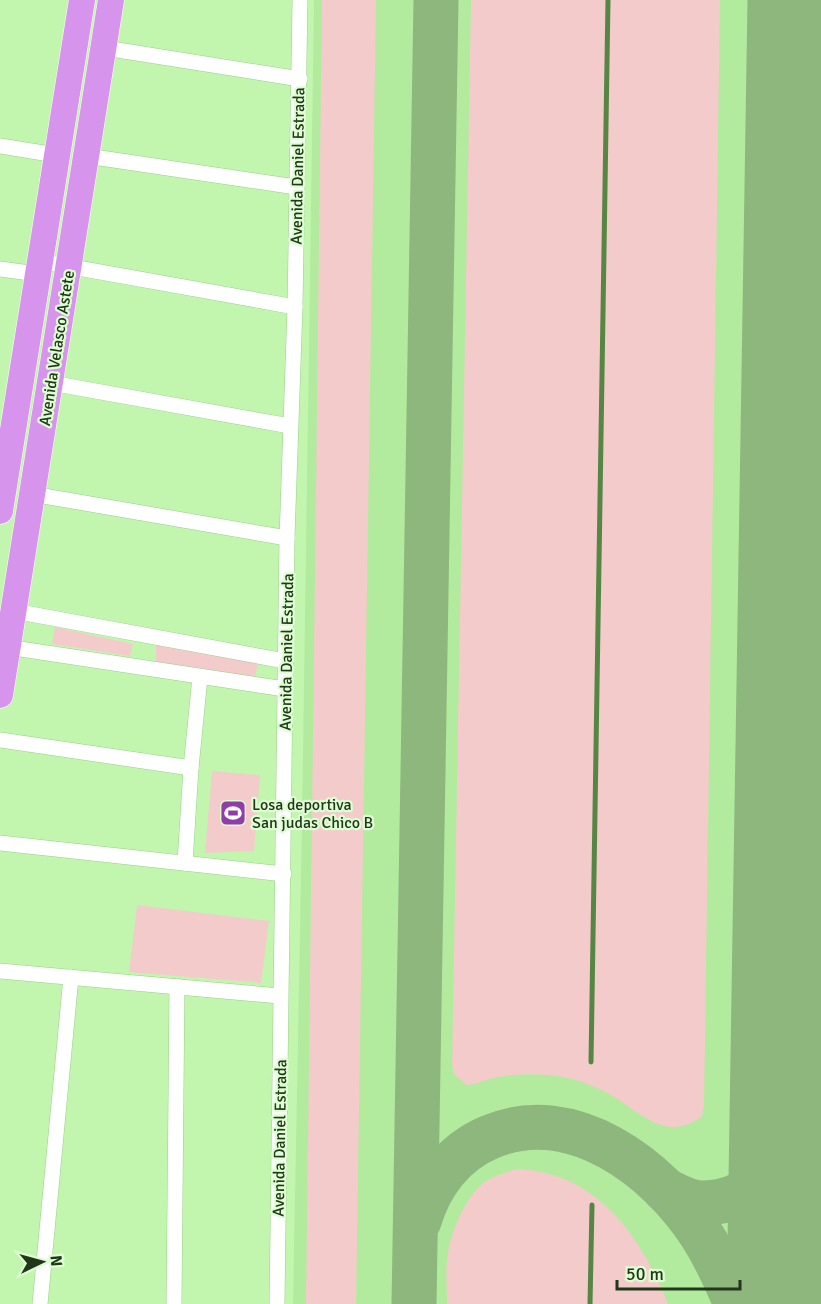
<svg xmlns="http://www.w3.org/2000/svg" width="821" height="1304" font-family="Signika,sans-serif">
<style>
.built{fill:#b2eb9e}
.green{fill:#f3cbcb}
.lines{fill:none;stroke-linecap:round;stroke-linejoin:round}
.stream{stroke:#568644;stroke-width:5}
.taxiway{stroke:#8eb77e;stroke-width:45}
.runway{stroke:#8eb77e;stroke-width:111}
.minor-casing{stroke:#9bce89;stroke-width:16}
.trunk-casing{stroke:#fff;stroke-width:27}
.minor{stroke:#fff;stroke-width:15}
.trunk{stroke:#d794ec;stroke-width:26}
.labels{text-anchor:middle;stroke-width:4.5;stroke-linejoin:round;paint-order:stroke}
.street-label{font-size:16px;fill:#22361a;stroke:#ddfdd2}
.poi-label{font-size:16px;fill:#22361a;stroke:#ddfdd2;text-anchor:start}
</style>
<rect width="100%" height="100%" fill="#c2f6af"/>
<polygon class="built" points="314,0 821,0 821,1304 293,1304 302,822"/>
<g class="green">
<polygon points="322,0 376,0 356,1304 306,1304"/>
<path d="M471,0h249l-16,1103 -2,13c-32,25 -56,2 -83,-16 -17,-11 -36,-19 -55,-23 -21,-4 -55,-4 -74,2 -8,2 -14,5 -23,6l-13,-11 -2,-10z"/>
<polygon points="55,627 133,644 130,656 52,644"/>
<polygon points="156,644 258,662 255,678 156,663"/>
<polygon points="212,771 260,775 254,851 205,853"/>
<polygon points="137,905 269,921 261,983 129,972"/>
<path d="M517,1169c80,3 124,67 151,135h-221c0,-17 -2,-35 1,-51 3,-22 19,-60 38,-72 10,-6 20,-9 31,-12z"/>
</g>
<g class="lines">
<g class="stream">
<polyline points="591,1062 608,0"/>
<polyline points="590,1304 592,1205"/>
</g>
<g class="taxiway">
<path d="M665,1190c11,5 22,12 35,13 27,1 58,-12 72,-36 8,-15 11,-33 13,-49"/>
<path d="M419,1221c11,-38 35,-69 71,-84 82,-35 168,31 211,97 14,22 25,46 35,70"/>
<polyline points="414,1304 436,0"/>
</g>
<polyline class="runway" points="782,1304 803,0"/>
<defs>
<g id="minor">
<polyline points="105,48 300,79"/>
<polyline points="0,146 56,155"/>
<polyline points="87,156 296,187"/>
<polyline points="39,261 295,307"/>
<polyline points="0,269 37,274"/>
<polyline points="51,383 290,426"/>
<polyline points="32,494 287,538"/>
<polyline points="14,611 285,661"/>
<polyline points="0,646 285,689"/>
<polyline points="0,740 191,768"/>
<polyline points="0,843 284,874"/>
<polyline points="185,863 191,768 200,677"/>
<polyline points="0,971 280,996"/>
<polyline points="40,1304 71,977"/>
<polyline points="174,1304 177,986"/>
<polyline points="277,1304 287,538 295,307 300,0"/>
</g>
<g id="trunk">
<polyline points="0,511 82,0"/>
<polyline points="0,695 111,0"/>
</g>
</defs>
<use href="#minor" class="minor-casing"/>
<use href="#trunk" class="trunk-casing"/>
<use href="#minor" class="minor"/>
<use href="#trunk" class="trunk"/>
</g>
<defs>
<symbol id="stadium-square" viewBox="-11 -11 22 22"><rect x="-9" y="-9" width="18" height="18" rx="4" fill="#903ca9" stroke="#ddfdd2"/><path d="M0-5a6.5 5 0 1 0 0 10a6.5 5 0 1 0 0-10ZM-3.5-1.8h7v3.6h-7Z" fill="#fff"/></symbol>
</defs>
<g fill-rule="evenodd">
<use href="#stadium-square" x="218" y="798" width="30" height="30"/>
</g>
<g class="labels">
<g class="street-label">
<text transform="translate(297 166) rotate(-89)" y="6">Avenida Daniel Estrada</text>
<text transform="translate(56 348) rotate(-81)" y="6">Avenida Velasco Astete</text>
<text transform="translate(286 652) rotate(-89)" y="6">Avenida Daniel Estrada</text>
<text transform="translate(279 1138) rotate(-89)" y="6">Avenida Daniel Estrada</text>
</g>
<g class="poi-label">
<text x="252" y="810">Losa deportiva<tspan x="252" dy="18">San judas Chico B</tspan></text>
</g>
</g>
<g transform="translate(42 1262) rotate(85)" stroke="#ddfdd2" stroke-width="4.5" paint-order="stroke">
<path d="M0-4.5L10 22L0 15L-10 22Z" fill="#22361a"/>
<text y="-9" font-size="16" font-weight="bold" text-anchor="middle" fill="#22361a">N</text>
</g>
<path d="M617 1280v9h123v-9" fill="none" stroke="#22361a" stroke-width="3"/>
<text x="626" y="1280" font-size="18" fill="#22361a" stroke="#ddfdd2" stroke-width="4.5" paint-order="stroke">50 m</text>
</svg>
